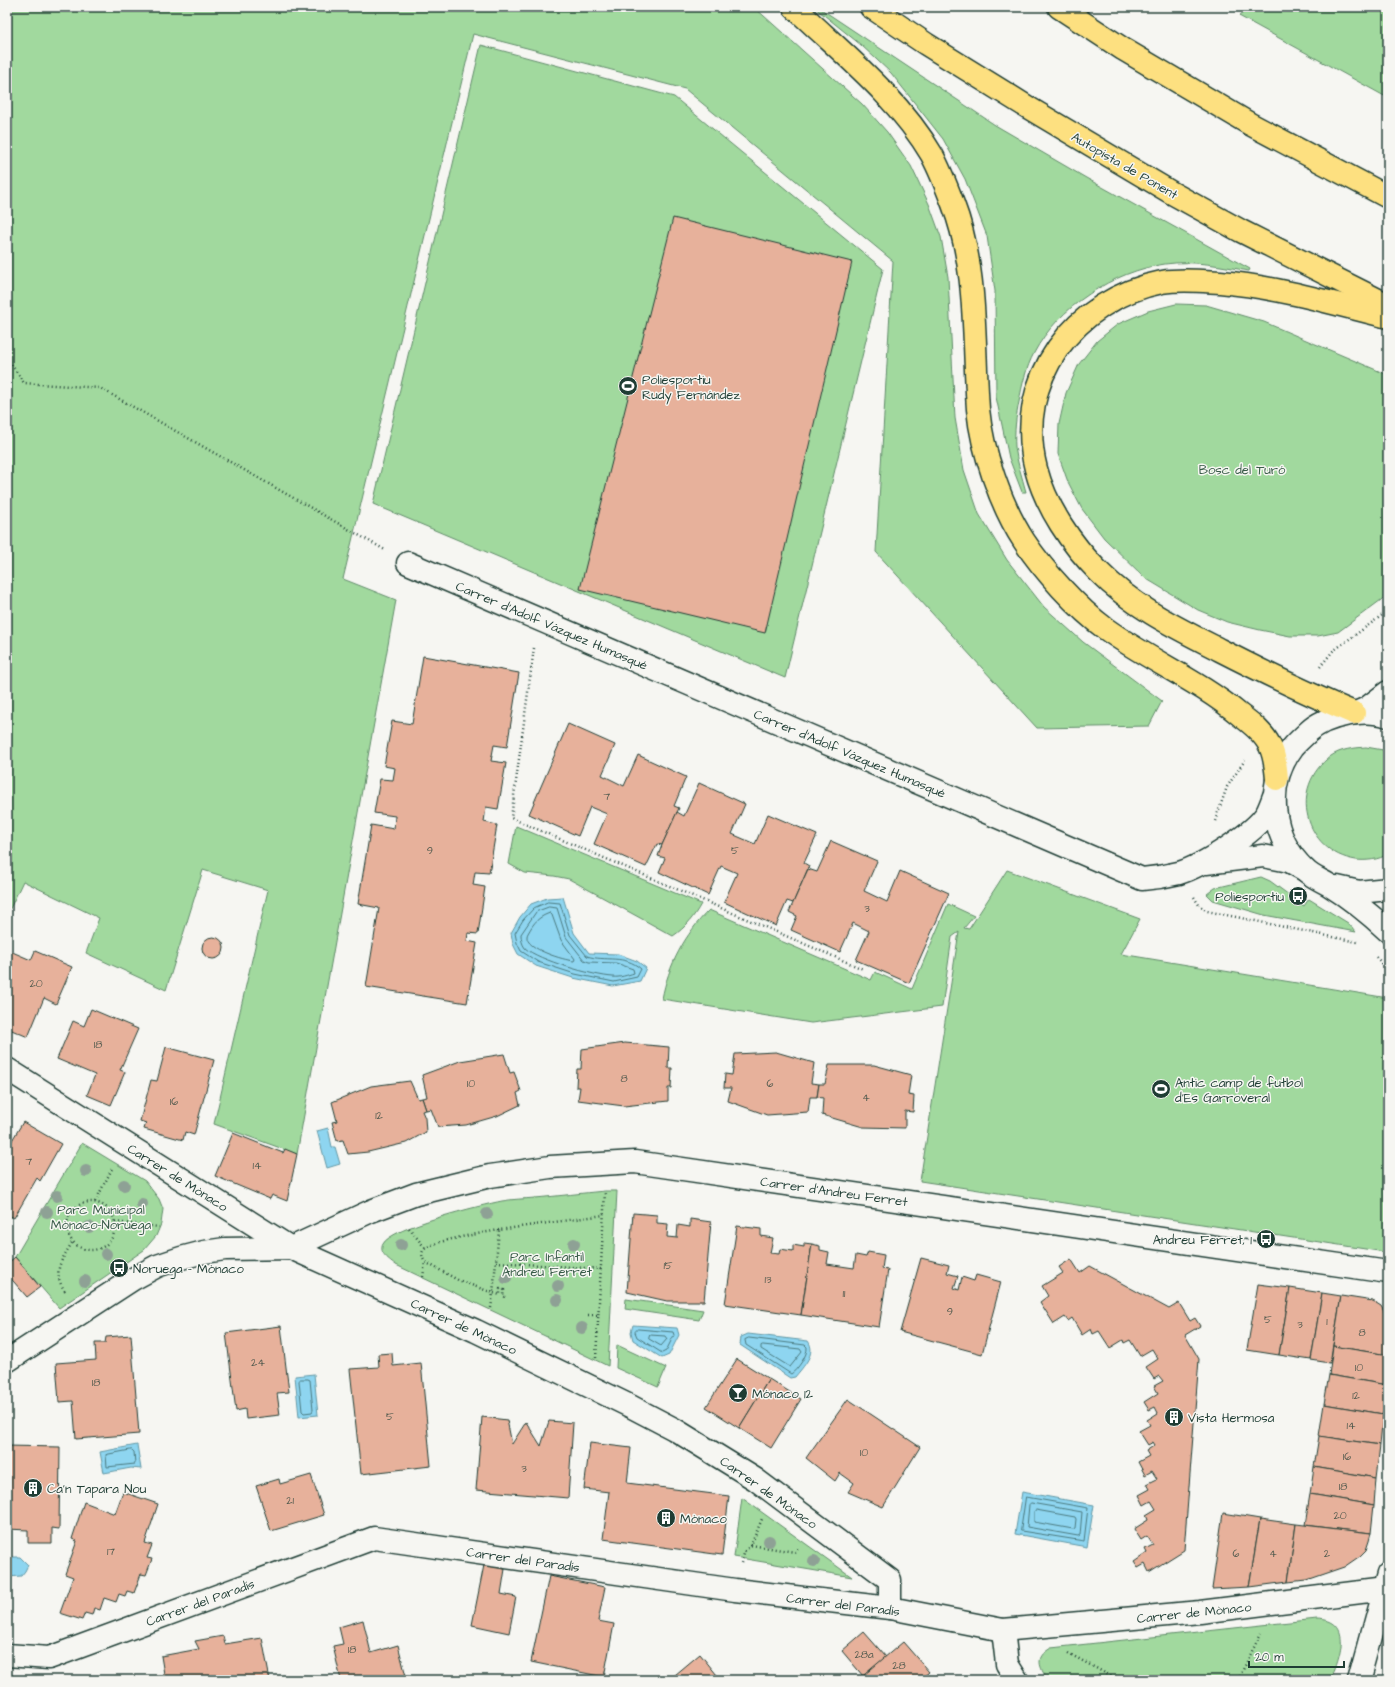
<svg xmlns="http://www.w3.org/2000/svg" width="1395" height="1687" font-family="'Architects Daughter',sans-serif">
<style>
.green{fill:#a1d99e;stroke:#608b69}
.water{fill:#8ed5f0;stroke:#6298a5}
.lines{fill:none;stroke-linecap:round;stroke-linejoin:round}
.shore{stroke:#4b7a7f;stroke-width:1}
.building{fill:#e7b19b;stroke:#1f3d34}
.minor-casing{stroke:#1f3d34;stroke-width:25}
.tertiary-casing{stroke:#1f3d34;stroke-width:25}
.motorway-casing{stroke:#1f3d34;stroke-width:25}
.path{stroke:#1f3d34;stroke-width:2.5;stroke-dasharray:1 3;stroke-linecap:butt}
.minor{stroke:#f6f6f2;stroke-width:22}
.tertiary{stroke:#f6f6f2;stroke-width:22}
.motorway{stroke:#fde080;stroke-width:22}
.tree{fill:#8ea195}
.labels{text-anchor:middle;stroke-width:3;stroke-linejoin:round;paint-order:stroke}
.number-label{font-size:11px;fill:#515a4e}
.street-label{font-size:13px;fill:#1f3d34;stroke:#f6f6f2}
.poi-label{font-size:13px;fill:#1f3d34;stroke:#f6f6f2;text-anchor:start}
.park-label{font-size:13px;fill:#395c49;stroke:#f6f6f2}
</style>
<rect width="100%" height="100%" fill="#f6f6f2"/>
<filter id="ink" filterUnits="userSpaceOnUse"><feTurbulence type="fractalNoise" baseFrequency=".025" numOctaves="2"/><feDisplacementMap in="SourceGraphic" scale="8" xChannelSelector="R" yChannelSelector="G"/><feConvolveMatrix kernelMatrix="1 2 1 2 8 2 1 2 1" color-interpolation-filters="sRGB"/></filter>
<g filter="url(#ink)">
<g class="green">
<polygon points="7,7 754,7 862,104 887,132 911,166 929,204 941,237 948,277 955,418 964,470 979,514 1007,560 1044,607 1083,642 1162,701 1149,726 1037,728 876,552 893,261 685,89 473,34 343,579 396,600 297,1154 214,1124 268,890 203,870 166,990 86,953 99,918 23,881 7,915"/>
<path d="M814,7h4l177,118 91,53 164,91 -1,2c-28,-5 -55,-11 -84,-7 -51,7 -107,43 -131,89 -8,15 -12,32 -15,49 -3,14 -5,30 -4,45 2,15 7,30 11,45h-4l-13,-34 -13,-61 -1,-106 -8,-55 -22,-57 -22,-40 -52,-66 -30,-28z"/>
<polygon points="1249,7 1388,7 1388,98 1239,16"/>
<polygon points="481,45 674,97 883,269 785,678 373,504"/>
<polygon points="1176,304 1206,305 1264,322 1388,375 1388,593 1381,600 1338,632 1318,636 1290,636 1260,630 1227,622 1198,610 1145,578 1104,538 1082,509 1068,482 1058,454 1059,424 1066,393 1079,364 1097,341 1118,324 1148,311"/>
<path d="M1366,747l17,3 5,3v101c-9,6 -22,7 -32,6 -52,-8 -68,-73 -25,-104 10,-7 23,-8 35,-9z"/>
<path d="M516,826l185,78c-7,13 -16,24 -28,32l-104,-57 -15,-3 -29,-3 -16,-9z"/>
<path d="M1007,870l133,49 -19,35 267,44v251l-3,3 -465,-71 39,-249 -7,5 -10,70 -131,16 -149,-24c6,-33 23,-65 47,-89l162,70 4,-8 37,17 36,-85 26,12 -10,12 5,1z"/>
<polygon points="1261,877 1270,881 1304,906 1309,899 1348,923 1356,932 1264,915 1213,900 1207,894 1215,888"/>
<polygon points="82,1143 145,1181 159,1199 163,1209 161,1224 156,1236 144,1250 59,1308 15,1257"/>
<path d="M605,1191h12l-9,175 -212,-101c-6,-5 -18,-12 -13,-21 8,-17 99,-39 119,-43 11,-2 22,-2 33,-3 24,-2 47,-5 70,-7z"/>
<polygon points="626,1299 703,1310 699,1320 625,1309"/>
<polygon points="617,1345 666,1368 658,1387 616,1368"/>
<polygon points="742,1498 852,1577 734,1557"/>
<path d="M1317,1619c38,1 22,40 14,61h-284c-7,-14 -13,-22 4,-32z"/>
</g>
<g class="water">
<polygon points="563,897 574,933 589,953 618,954 637,961 646,968 640,981 613,986 573,978 536,966 518,954 513,944 511,933 520,917 531,904 547,898"/>
<polygon points="328,1128 332,1147 335,1147 340,1164 327,1168 317,1131"/>
<polygon points="633,1325 677,1328 679,1335 669,1355 662,1358 633,1340 631,1332"/>
<path d="M748,1334l60,7c9,12 -5,26 -13,36l-5,1 -50,-33 1,-8z"/>
<polygon points="314,1374 318,1415 299,1417 295,1376"/>
<polygon points="137,1445 141,1469 131,1468 104,1473 100,1452"/>
<polygon points="1022,1492 1094,1505 1087,1547 1015,1534"/>
<polygon points="7,1557 20,1557 28,1565 25,1571 21,1576 7,1577"/>
</g>
<g class="lines">
<g class="shore">
<path d="M548,902l12,1 10,32 17,21c18,6 38,-2 54,13l-4,8 -23,5 -39,-8 -37,-12 -17,-11 -4,-8 -2,-10 8,-13 11,-12z"/>
<path d="M549,907l8,1 9,29 18,23 5,2 27,1 17,6 1,4c-6,2 -15,5 -21,4 -19,-1 -75,-17 -88,-29 -3,-4 -4,-9 -4,-14l15,-22z"/>
<path d="M550,913l2,2 9,25 14,19 -1,2c-10,-1 -49,-12 -47,-25 0,-2 3,-6 4,-8 5,-8 10,-12 19,-15z"/>
<polygon points="638,1329 673,1332 674,1335 666,1351 662,1353 637,1337 635,1332"/>
<polygon points="650,1335 665,1336 667,1339 661,1346 649,1339"/>
<path d="M749,1338l56,7 2,2c1,8 -10,23 -16,27l-45,-29 -1,-5z"/>
<polygon points="763,1345 800,1349 802,1352 790,1367 761,1349 761,1346"/>
<polygon points="301,1379 308,1379 310,1380 313,1410 312,1412 304,1413 302,1411 299,1381"/>
<polygon points="132,1450 134,1452 135,1464 107,1467 106,1455"/>
<polygon points="1026,1497 1088,1508 1084,1541 1021,1531"/>
<polygon points="1031,1503 1082,1512 1080,1535 1078,1536 1027,1527 1029,1505"/>
<polygon points="1036,1510 1075,1517 1076,1519 1075,1528 1073,1529 1034,1522 1034,1512"/>
</g>
</g>
<g class="building">
<polygon points="673,218 852,262 765,633 580,589"/>
<polygon points="423,656 519,673 507,747 494,745 491,761 506,763 498,809 486,807 484,822 497,825 489,873 475,872 473,885 485,887 478,934 468,933 467,941 477,943 467,1003 366,987 379,908 358,904 371,825 394,829 395,816 374,813 380,779 393,780 395,768 384,766 392,721 412,724"/>
<polygon points="568,724 615,745 602,775 624,786 638,755 686,777 674,806 679,808 662,845 657,844 646,867 594,844 607,814 590,807 578,836 529,814"/>
<polygon points="699,783 745,804 732,834 755,844 768,814 817,835 804,863 809,866 793,903 787,901 776,926 724,902 737,873 721,866 708,895 659,872 665,858 658,856 662,845 677,812 684,816"/>
<polygon points="831,841 877,861 864,891 887,902 900,871 949,893 909,983 856,960 869,931 853,923 840,952 791,930 797,916 789,912 808,869 817,872"/>
<circle cx="213" cy="948" r="11"/>
<polygon points="10,951 31,960 35,951 72,967 56,1004 44,998 28,1037 7,1028 7,958"/>
<polygon points="91,1009 138,1029 120,1070 125,1072 111,1105 87,1095 95,1075 57,1059 73,1021 84,1026"/>
<polygon points="625,1043 669,1047 668,1068 672,1068 671,1088 668,1088 668,1101 624,1106 578,1100 580,1087 576,1087 577,1069 581,1069 582,1049"/>
<polygon points="166,1047 214,1060 194,1135 185,1132 183,1140 144,1129 146,1123 140,1121 151,1080 157,1081"/>
<polygon points="776,1052 814,1063 811,1083 819,1084 817,1097 810,1097 808,1112 767,1115 728,1101 731,1088 724,1088 725,1074 732,1075 735,1054"/>
<polygon points="504,1054 510,1073 514,1072 521,1091 517,1093 520,1105 497,1116 466,1125 438,1127 431,1109 426,1110 422,1098 427,1097 422,1075 460,1061"/>
<polygon points="829,1065 874,1065 911,1075 908,1095 914,1096 913,1112 905,1111 905,1128 863,1127 822,1115 823,1098 817,1097 819,1084 825,1084"/>
<polygon points="410,1081 418,1099 422,1098 426,1110 422,1111 425,1118 426,1132 406,1143 368,1152 348,1154 343,1140 337,1141 332,1122 337,1121 332,1102 371,1086"/>
<polygon points="23,1122 61,1144 40,1181 37,1178 14,1218 7,1214 7,1140 11,1142"/>
<polygon points="233,1133 283,1153 285,1149 297,1154 287,1201 272,1195 270,1199 215,1176"/>
<polygon points="633,1213 657,1215 657,1223 668,1224 667,1237 677,1238 678,1225 690,1227 690,1219 711,1222 704,1301 667,1301 627,1292"/>
<polygon points="737,1226 761,1229 761,1236 773,1238 770,1253 779,1254 780,1249 793,1251 793,1245 804,1247 804,1243 812,1244 801,1315 725,1304"/>
<polygon points="812,1244 820,1246 820,1250 829,1252 827,1264 854,1268 856,1255 866,1257 868,1252 884,1255 882,1269 888,1270 879,1327 801,1315"/>
<polygon points="15,1257 40,1287 27,1297 7,1274 7,1264"/>
<polygon points="921,1258 949,1265 947,1273 958,1276 954,1288 959,1290 962,1277 974,1281 976,1275 1001,1282 982,1354 900,1332"/>
<polygon points="1071,1259 1080,1273 1090,1266 1169,1309 1179,1303 1190,1321 1195,1318 1200,1326 1185,1335 1199,1359 1184,1550 1149,1572 1145,1564 1138,1568 1134,1562 1147,1553 1145,1549 1153,1545 1147,1536 1141,1540 1134,1529 1148,1520 1146,1515 1156,1509 1151,1501 1144,1505 1139,1495 1150,1489 1147,1484 1157,1479 1152,1471 1145,1475 1138,1462 1149,1456 1146,1451 1155,1445 1153,1442 1148,1445 1139,1431 1150,1425 1147,1420 1158,1413 1155,1407 1149,1410 1144,1402 1158,1393 1154,1386 1163,1381 1159,1376 1154,1379 1146,1367 1158,1359 1152,1349 1140,1356 1130,1340 1124,1343 1123,1340 1110,1348 1099,1331 1093,1334 1091,1329 1082,1335 1072,1318 1068,1321 1065,1317 1054,1324 1040,1302 1048,1296 1042,1286 1063,1273 1059,1267"/>
<polygon points="1258,1284 1290,1288 1279,1355 1247,1350"/>
<polygon points="1290,1288 1322,1293 1311,1360 1279,1355"/>
<polygon points="1322,1293 1341,1296 1330,1363 1311,1360"/>
<polygon points="1341,1296 1373,1301 1381,1306 1388,1319 1388,1355 1333,1346"/>
<polygon points="281,1326 289,1392 277,1393 280,1415 246,1419 245,1409 236,1411 226,1333"/>
<polygon points="131,1335 139,1434 76,1439 73,1401 59,1402 56,1363 96,1360 95,1343 105,1343 106,1337"/>
<polygon points="1333,1346 1388,1355 1387,1385 1329,1375"/>
<polygon points="392,1353 393,1366 421,1363 431,1466 361,1474 350,1369 379,1367 378,1354"/>
<polygon points="737,1359 769,1379 739,1428 706,1407"/>
<polygon points="1329,1375 1387,1385 1383,1414 1324,1404"/>
<polygon points="769,1379 801,1399 771,1448 739,1428"/>
<polygon points="848,1399 920,1447 883,1507 848,1492 854,1483 840,1473 835,1481 806,1458"/>
<polygon points="1324,1404 1383,1414 1380,1445 1319,1436"/>
<polygon points="482,1417 507,1420 512,1444 526,1422 541,1446 549,1421 573,1423 568,1498 476,1490"/>
<polygon points="1319,1436 1380,1445 1376,1478 1314,1467"/>
<polygon points="590,1443 631,1448 627,1483 729,1496 722,1555 603,1539 609,1492 584,1489"/>
<polygon points="7,1446 60,1447 59,1529 52,1528 52,1543 28,1543 28,1530 7,1529"/>
<polygon points="1314,1467 1376,1478 1374,1505 1310,1494"/>
<polygon points="311,1475 324,1515 271,1531 256,1486 279,1479 280,1484"/>
<polygon points="123,1492 158,1504 145,1543 152,1545 147,1558 152,1559 146,1575 141,1574 134,1593 127,1591 125,1596 119,1594 116,1602 104,1598 100,1610 94,1608 92,1615 85,1613 82,1620 60,1613 73,1577 65,1574 77,1541 72,1539 84,1502 115,1514"/>
<polygon points="1310,1494 1374,1505 1371,1533 1305,1525"/>
<polygon points="1223,1513 1260,1519 1249,1587 1212,1589"/>
<polygon points="1260,1519 1296,1524 1288,1582 1249,1587"/>
<polygon points="1296,1524 1371,1533 1369,1541 1366,1550 1360,1556 1344,1567 1306,1580 1288,1582"/>
<polygon points="484,1565 505,1569 501,1594 516,1597 509,1633 472,1625"/>
<polygon points="549,1576 605,1587 598,1621 614,1624 604,1677 531,1662"/>
<polygon points="363,1620 371,1653 398,1645 407,1680 341,1680 333,1646 343,1644 339,1627"/>
<polygon points="864,1632 886,1657 863,1676 842,1651"/>
<polygon points="223,1636 225,1644 262,1638 270,1680 165,1680 161,1656 199,1649 195,1641"/>
<polygon points="903,1642 929,1672 920,1680 858,1680"/>
<polygon points="700,1654 721,1680 669,1680"/>
</g>
<g class="lines">
<defs>
<g id="minor">
<path d="M408,563l734,316c13,-1 25,-3 37,-6 23,-7 76,-40 88,-60 3,-6 5,-12 7,-17"/>
<polyline points="1206,863 1263,856 1289,861 1305,870"/>
<polyline points="7,1069 291,1248 476,1331 632,1407 674,1429 755,1479 890,1580 890,1608"/>
<polyline points="7,1361 133,1279 157,1266 181,1258 204,1252 225,1249 291,1248 371,1211 416,1194 490,1176 550,1167 635,1162 1388,1272"/>
<polyline points="1003,1630 1007,1664 1017,1680"/>
<polyline points="7,1655 49,1658 374,1538 735,1590 890,1608 1003,1630 1200,1612 1385,1589"/>
</g>
<g id="tertiary">
<polyline points="1356,713 1367,708 1388,692"/>
<path d="M1388,716c-23,-8 -62,-1 -80,16 -5,5 -11,10 -15,15 -29,38 -22,91 12,123 7,7 16,10 24,15 21,13 41,29 59,46"/>
<polyline points="1337,887 1359,892 1388,889"/>
<polyline points="1359,1680 1388,1574"/>
</g>
<g id="motorway">
<path d="M794,7c48,46 104,90 138,148 8,15 15,33 21,49 25,65 20,136 25,205 4,42 23,97 46,132 19,29 53,67 82,88 43,31 93,52 134,86 11,8 24,18 30,31 5,10 6,22 7,33"/>
<polyline points="871,7 926,44 1029,108 1172,193 1241,231 1388,305"/>
<polyline points="1059,7 1123,49 1250,124 1388,197"/>
<path d="M1354,713c-46,-19 -89,-40 -134,-63 -43,-22 -87,-43 -121,-78 -28,-28 -53,-65 -63,-103 -23,-89 39,-170 126,-187 19,-3 39,-1 58,0 58,5 112,21 168,35"/>
</g>
</defs>
<use href="#minor" class="minor-casing"/>
<use href="#tertiary" class="tertiary-casing"/>
<use href="#motorway" class="motorway-casing"/>
<g class="path">
<polyline points="7,358 24,383 100,388 385,550"/>
<polyline points="534,648 511,818 863,969"/>
<polyline points="1320,667 1333,651 1388,611"/>
<polyline points="1215,821 1227,787 1245,760"/>
<polyline points="1194,897 1199,905 1207,911 1357,942"/>
<polyline points="1376,957 1388,970"/>
<polyline points="95,1202 113,1167"/>
<circle cx="91" cy="1226" r="24"/>
<polyline points="115,1222 159,1227"/>
<polyline points="409,1228 425,1248"/>
<path d="M499,1230c-16,3 -62,10 -73,18 -6,4 -4,9 -1,14l33,18 35,13 6,-63 105,-15"/>
<polyline points="496,1262 601,1269"/>
<polyline points="423,1277 425,1262"/>
<path d="M65,1291c-14,-20 -3,-31 8,-50"/>
<polyline points="491,1308 493,1293 500,1295 500,1289 504,1290 503,1296 505,1297"/>
<polyline points="588,1315 598,1315"/>
<polyline points="596,1358 605,1191"/>
<polyline points="751,1545 795,1552 799,1546"/>
<polyline points="741,1563 745,1551 751,1545 762,1519"/>
<polyline points="1068,1653 1118,1680"/>
<polyline points="1238,1680 1261,1633"/>
</g>
<use href="#minor" class="minor"/>
<use href="#tertiary" class="tertiary"/>
<use href="#motorway" class="motorway"/>
</g>
<g class="tree">
<circle cx="86" cy="1171" r="6"/>
<circle cx="124" cy="1185" r="6"/>
<circle cx="57" cy="1196" r="6"/>
<circle cx="142" cy="1204" r="6"/>
<circle cx="47" cy="1212" r="6"/>
<circle cx="487" cy="1214" r="6"/>
<circle cx="89" cy="1227" r="6"/>
<circle cx="574" cy="1244" r="6"/>
<circle cx="401" cy="1245" r="6"/>
<circle cx="106" cy="1254" r="6"/>
<circle cx="506" cy="1278" r="6"/>
<circle cx="85" cy="1281" r="6"/>
<circle cx="558" cy="1286" r="6"/>
<circle cx="557" cy="1300" r="6"/>
<circle cx="582" cy="1328" r="6"/>
<circle cx="769" cy="1541" r="6"/>
<circle cx="814" cy="1561" r="6"/>
</g>
</g>
<defs>
<symbol id="stadium-disc" viewBox="-11 -11 22 22"><circle r="9.5" fill="#1f3d34" stroke="#f6f6f2"/><path d="M0-5a6.5 5 0 1 0 0 10a6.5 5 0 1 0 0-10ZM-3.5-1.8h7v3.6h-7Z" fill="#fff"/></symbol>
<symbol id="bus-disc" viewBox="-11 -11 22 22"><circle r="9.5" fill="#1f3d34" stroke="#f6f6f2"/><path d="M-5-6H5V4H4V6H2V4H-2V6H-4V4H-5ZM-3.5-4V0h7V-4ZM-3.5 1.2v1.5H-2V1.2ZM2 1.2v1.5H3.5V1.2Z" fill="#fff"/></symbol>
<symbol id="bar-disc" viewBox="-11 -11 22 22"><circle r="9.5" fill="#1f3d34" stroke="#f6f6f2"/><path d="M-6-5H6L.8 .8V4.5H3.5V6h-7V4.5H-.8V.8Z" fill="#fff"/></symbol>
<symbol id="building-disc" viewBox="-11 -11 22 22"><circle r="9.5" fill="#1f3d34" stroke="#f6f6f2"/><path d="M-4-6H4V6H1V3H-1V6H-4ZM-2.5-4.3h1.7v1.8h-1.7ZM.8-4.3h1.7v1.8H.8ZM-2.5-1h1.7V.8h-1.7ZM.8-1h1.7V.8H.8Z" fill="#fff"/></symbol>
</defs>
<g fill-rule="evenodd">
<use href="#stadium-disc" x="617" y="375" width="22" height="22"/>
<use href="#bus-disc" x="1287" y="885" width="22" height="22"/>
<use href="#stadium-disc" x="1150" y="1078" width="22" height="22"/>
<use href="#bus-disc" x="1255" y="1228" width="22" height="22"/>
<use href="#bus-disc" x="108" y="1257" width="22" height="22"/>
<use href="#bar-disc" x="727" y="1382" width="22" height="22"/>
<use href="#building-disc" x="1163" y="1406" width="22" height="22"/>
<use href="#building-disc" x="22" y="1477" width="22" height="22"/>
<use href="#building-disc" x="655" y="1507" width="22" height="22"/>
</g>
<g class="labels">
<g class="number-label">
<text x="607" y="800">7</text>
<text x="430" y="854">9</text>
<text x="735" y="854">5</text>
<text x="867" y="912">3</text>
<text x="36" y="987">20</text>
<text x="98" y="1048">18</text>
<text x="624" y="1082">8</text>
<text x="471" y="1087">10</text>
<text x="770" y="1087">6</text>
<text x="866" y="1101">4</text>
<text x="174" y="1105">16</text>
<text x="379" y="1119">12</text>
<text x="29" y="1165">7</text>
<text x="257" y="1169">14</text>
<text x="668" y="1269">15</text>
<text x="768" y="1283">13</text>
<text x="844" y="1297">11</text>
<text x="950" y="1315">9</text>
<text x="1268" y="1323">5</text>
<text x="1327" y="1325">1</text>
<text x="1300" y="1328">3</text>
<text x="1362" y="1336">8</text>
<text x="258" y="1366">24</text>
<text x="1359" y="1371">10</text>
<text x="96" y="1386">18</text>
<text x="1356" y="1399">12</text>
<text x="390" y="1420">5</text>
<text x="1351" y="1429">14</text>
<text x="864" y="1456">10</text>
<text x="1347" y="1460">16</text>
<text x="524" y="1472">3</text>
<text x="1343" y="1490">18</text>
<text x="290" y="1504">21</text>
<text x="1340" y="1519">20</text>
<text x="111" y="1555">17</text>
<text x="1236" y="1557">6</text>
<text x="1273" y="1557">4</text>
<text x="1327" y="1557">2</text>
<text x="352" y="1653">18</text>
<text x="864" y="1658">28a</text>
<text x="899" y="1669">28</text>
</g>
<g class="street-label">
<text transform="translate(1125 165) rotate(30)" y="5">Autopista de Ponent</text>
<text transform="translate(552 625) rotate(23)" y="5">Carrer d'Adolf Vázquez Humasqué</text>
<text transform="translate(850 753) rotate(23)" y="5">Carrer d'Adolf Vázquez Humasqué</text>
<text transform="translate(178 1177) rotate(32)" y="5">Carrer de Mònaco</text>
<text transform="translate(834 1191) rotate(8)" y="5">Carrer d'Andreu Ferret</text>
<text transform="translate(464 1326) rotate(25)" y="5">Carrer de Mònaco</text>
<text transform="translate(769 1492) rotate(35)" y="5">Carrer de Mònaco</text>
<text transform="translate(523 1559) rotate(8)" y="5">Carrer del Paradís</text>
<text transform="translate(200 1602) rotate(-20)" y="5">Carrer del Paradís</text>
<text transform="translate(843 1604) rotate(7)" y="5">Carrer del Paradís</text>
<text transform="translate(1194 1612) rotate(-6)" y="5">Carrer de Mònaco</text>
</g>
<g class="poi-label">
<text x="642" y="384">Poliesportiu<tspan x="642" dy="15">Rudy Fernández</tspan></text>
<text x="1284" y="901" text-anchor="end">Poliesportiu</text>
<text x="1175" y="1087">Antic camp de futbol<tspan x="1175" dy="15">d'Es Garroveral</tspan></text>
<text x="1252" y="1244" text-anchor="end">Andreu Ferret, 1</text>
<text x="133" y="1273">Noruega - Mònaco</text>
<text x="752" y="1398">Mónaco 12</text>
<text x="1188" y="1422">Vista Hermosa</text>
<text x="47" y="1493">Ca'n Tapara Nou</text>
<text x="680" y="1523">Mònaco</text>
</g>
<g class="park-label">
<text x="1242" y="474">Bosc del Turó</text>
<text x="101" y="1214">Parc Municipal<tspan x="101" dy="15">Mònaco-Noruega</tspan></text>
<text x="547" y="1261">Parc Infantil<tspan x="547" dy="15">Andreu Ferret</tspan></text>
</g>
</g>
<rect width="1395" height="1687" fill="none" stroke="#f6f6f2" stroke-width="24"/>
<rect x="12" y="12" width="1371" height="1663" fill="none" stroke="#1f3d34" stroke-width="1.5" filter="url(#ink)"/>
<path d="M1249 1661v6h95v-6" fill="none" stroke="#1f3d34" stroke-width="2"/>
<text x="1255" y="1661" font-size="12" fill="#1f3d34" stroke="#f6f6f2" stroke-width="3" paint-order="stroke">20 m</text>
</svg>
